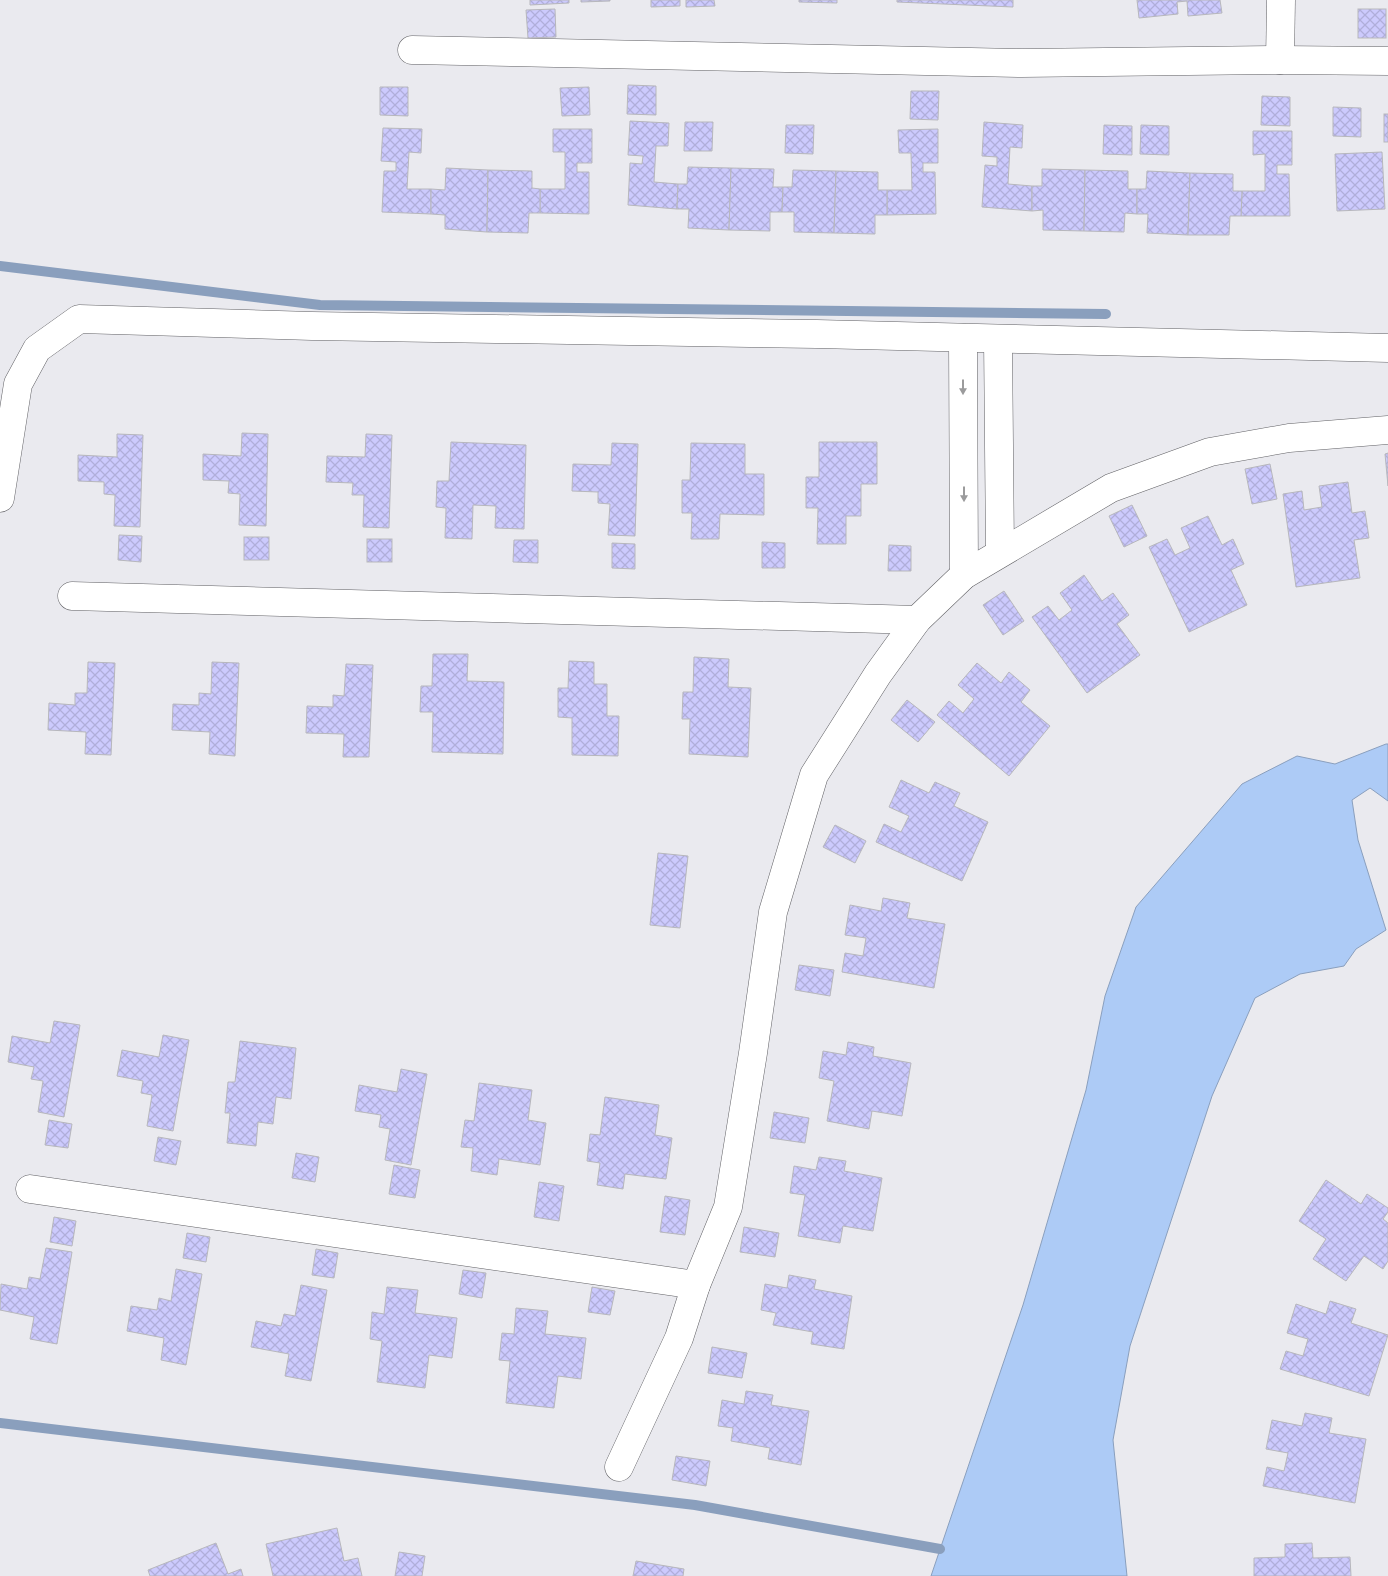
<svg xmlns="http://www.w3.org/2000/svg" width="1388" height="1576" font-family="'Nunito Sans',sans-serif">
<style>
.water{fill:#adcbf6;stroke:#8a9fbd}
.lines{fill:none;stroke-linecap:round;stroke-linejoin:round}
.stream{stroke:#8a9fbd;stroke-width:10}
.building{fill:url(#building-cross-hatch);stroke:#b7b7bc}
.minor-casing{stroke:#616165;stroke-width:29}
.minor{stroke:#fff;stroke-width:28}
.oneway{fill:#9b9b9c}
</style>
<defs>
<pattern id="building-cross-hatch" width="8" height="8" patternUnits="userSpaceOnUse" patternTransform="scale(1.25)"><rect width="8" height="8" fill="#cccafd"/><path d="M0 0l8 8M0 8l8-8" fill="none" stroke="#b0aeda"/></pattern>
</defs>
<rect width="100%" height="100%" fill="#eaeaef"/>
<polygon class="water" points="1386,744 1388,744 1388,801 1370,788 1352,800 1358,840 1386,930 1356,949 1344,966 1300,974 1255,998 1212,1096 1130,1346 1113,1440 1127,1576 931,1576 1023,1305 1086,1090 1105,996 1136,907 1242,784 1297,756 1335,764"/>
<g class="lines">
<g class="stream">
<polyline points="0,266 320,305 1106,314"/>
<polyline points="0,1423 695,1505 940,1549"/>
</g>
</g>
<g class="building">
<polygon points="530,0 569,0 569,3 530,5"/>
<polygon points="581,0 610,0 610,1 581,2"/>
<polygon points="651,0 680,0 680,6 651,7"/>
<polygon points="686,0 714,0 715,6 686,7"/>
<polygon points="799,0 837,0 837,3 799,2"/>
<polygon points="897,0 1013,0 1013,7 897,2"/>
<polygon points="1137,0 1220,0 1222,13 1188,16 1187,1 1177,2 1178,14 1139,18"/>
<polygon points="555,9 556,37 528,38 526,10"/>
<rect x="1358" y="9" width="28" height="29"/>
<polygon points="628,85 656,86 656,115 627,114"/>
<polygon points="380,87 408,87 408,116 380,115"/>
<polygon points="589,87 590,115 562,116 560,88"/>
<polygon points="911,91 939,91 938,120 910,119"/>
<polygon points="1262,96 1290,97 1290,126 1261,125"/>
<polygon points="1333,107 1361,108 1361,137 1333,136"/>
<rect x="1384" y="114" width="4" height="28"/>
<polygon points="630,121 669,123 668,146 656,146 654,182 678,184 677,209 628,205 630,163 642,164 643,156 628,155"/>
<polygon points="685,122 713,122 712,151 684,151"/>
<polygon points="984,122 1023,125 1022,148 1010,147 1008,184 1032,186 1032,211 982,207 985,165 997,166 997,157 982,156"/>
<polygon points="786,125 814,125 813,154 785,153"/>
<polygon points="1104,125 1132,126 1132,155 1103,154"/>
<polygon points="1141,125 1169,126 1169,155 1140,154"/>
<polygon points="383,128 422,129 421,153 409,152 407,189 431,189 431,214 382,212 384,171 396,171 396,162 381,161"/>
<polygon points="553,129 592,129 592,163 577,163 577,172 589,172 589,214 540,213 540,189 565,189 565,152 553,152"/>
<polygon points="938,129 938,163 923,163 923,172 935,172 936,214 887,215 887,190 912,190 911,153 899,153 898,130"/>
<polygon points="1253,131 1292,131 1292,165 1277,165 1277,174 1289,174 1290,216 1241,216 1242,191 1265,191 1265,154 1253,155"/>
<polygon points="1382,152 1385,209 1337,211 1335,154"/>
<polygon points="688,167 731,168 729,230 688,228 689,209 677,209 678,184 687,184"/>
<polygon points="446,168 488,170 487,232 445,229 445,215 431,214 431,189 445,190"/>
<polygon points="731,168 774,169 773,187 783,187 782,212 770,212 770,231 729,230"/>
<polygon points="1042,169 1085,170 1084,231 1043,230 1043,210 1032,211 1032,186 1042,186"/>
<polygon points="488,170 532,171 532,188 540,189 540,213 529,213 528,233 487,232"/>
<polygon points="793,170 836,171 834,233 794,232 794,212 782,212 783,187 792,187"/>
<polygon points="1085,170 1128,171 1128,189 1137,189 1137,214 1125,213 1124,232 1084,231"/>
<polygon points="836,171 878,172 878,190 887,190 887,215 875,215 875,234 834,233"/>
<polygon points="1147,171 1190,173 1188,235 1147,233 1148,214 1137,214 1137,189 1146,189"/>
<polygon points="1190,173 1233,174 1233,191 1242,191 1241,216 1230,216 1229,235 1188,235"/>
<polygon points="242,433 268,434 266,526 239,525 240,494 228,493 229,481 203,480 203,454 241,456"/>
<polygon points="117,434 143,435 140,527 114,526 115,495 104,494 104,482 78,481 78,455 117,457"/>
<polygon points="366,434 392,435 389,528 363,527 364,495 352,495 353,483 326,482 327,456 365,457"/>
<polygon points="451,442 526,445 524,529 495,528 496,506 473,505 472,539 445,538 446,508 436,507 437,481 449,481"/>
<polygon points="819,442 877,442 877,484 861,484 861,516 846,516 846,544 817,544 818,508 806,508 806,477 819,477"/>
<polygon points="612,443 638,444 635,536 608,535 610,504 598,503 598,492 572,491 573,464 611,465"/>
<polygon points="691,443 745,444 745,474 764,474 764,515 720,514 719,539 691,539 692,513 682,513 682,480 690,480"/>
<polygon points="1388,453 1388,486 1385,454"/>
<polygon points="1270,464 1277,499 1252,504 1245,469"/>
<polygon points="1348,482 1352,513 1365,511 1369,538 1354,540 1360,578 1296,587 1283,494 1302,491 1304,510 1322,507 1319,486"/>
<polygon points="1132,505 1147,536 1124,547 1109,516"/>
<polygon points="1208,516 1222,545 1233,539 1244,564 1231,570 1247,605 1189,632 1149,547 1167,539 1175,555 1190,548 1181,528"/>
<polygon points="119,535 142,536 141,562 118,560"/>
<rect x="244" y="537" width="25" height="23"/>
<rect x="367" y="539" width="25" height="23"/>
<polygon points="514,540 538,540 538,563 513,562"/>
<polygon points="762,542 785,543 785,568 762,568"/>
<polygon points="612,543 635,544 635,569 612,568"/>
<polygon points="889,545 911,546 911,571 888,571"/>
<polygon points="1084,575 1102,601 1113,593 1129,615 1117,624 1140,655 1087,693 1032,617 1048,606 1059,620 1072,610 1060,593"/>
<polygon points="1004,591 1024,621 1003,635 983,605"/>
<polygon points="433,654 468,654 467,681 504,682 503,754 432,752 433,712 420,712 421,686 432,686"/>
<polygon points="694,657 729,659 728,687 751,688 748,757 689,754 690,719 682,719 683,692 693,692"/>
<polygon points="569,661 594,662 594,684 607,684 607,716 619,716 618,756 572,755 572,718 558,717 558,688 568,688"/>
<polygon points="88,662 115,663 111,755 85,754 86,732 48,730 49,703 75,705 75,693 87,693"/>
<polygon points="212,662 239,663 235,756 209,754 210,732 172,730 173,704 199,705 199,693 211,694"/>
<polygon points="977,663 1001,683 1009,672 1030,690 1021,702 1050,726 1009,776 937,715 949,701 963,713 974,699 958,685"/>
<polygon points="346,664 373,665 369,757 343,757 344,734 306,733 307,706 333,707 333,695 344,696"/>
<polygon points="907,700 935,722 918,742 891,720"/>
<polygon points="901,780 929,793 935,782 960,793 954,806 988,822 962,881 876,842 884,824 901,832 909,816 889,807"/>
<polygon points="835,825 866,841 855,863 823,847"/>
<polygon points="658,853 688,856 680,928 650,925"/>
<polygon points="883,898 910,903 907,918 945,924 934,988 842,972 845,953 863,956 866,938 845,935 850,905 881,911"/>
<polygon points="799,965 834,970 830,996 795,990"/>
<polygon points="54,1021 80,1025 64,1117 38,1112 43,1081 31,1079 34,1067 8,1062 12,1036 50,1043"/>
<polygon points="163,1035 189,1040 173,1131 147,1126 152,1095 141,1093 143,1081 117,1076 122,1050 159,1057"/>
<polygon points="240,1041 296,1048 291,1099 276,1097 273,1124 258,1122 256,1146 227,1143 230,1113 225,1113 228,1082 235,1082"/>
<polygon points="848,1042 874,1047 873,1056 911,1063 902,1116 872,1111 869,1129 827,1121 834,1081 819,1078 823,1051 846,1055"/>
<polygon points="401,1069 427,1074 411,1165 385,1160 390,1129 379,1127 381,1115 355,1111 359,1085 397,1092"/>
<polygon points="479,1083 532,1090 528,1120 546,1123 540,1165 499,1159 497,1175 471,1171 473,1148 461,1147 465,1120 474,1121"/>
<polygon points="605,1097 659,1105 655,1135 672,1138 666,1179 625,1174 623,1189 597,1185 600,1163 587,1161 590,1134 600,1135"/>
<polygon points="774,1112 809,1118 805,1143 770,1138"/>
<polygon points="49,1120 72,1124 68,1148 45,1145"/>
<polygon points="158,1137 181,1141 176,1165 154,1161"/>
<polygon points="296,1153 319,1157 315,1182 292,1178"/>
<polygon points="819,1157 846,1161 844,1171 882,1178 873,1231 843,1226 840,1243 798,1236 805,1195 790,1193 794,1166 816,1170"/>
<polygon points="394,1165 420,1170 415,1198 389,1194"/>
<polygon points="1326,1180 1361,1204 1367,1194 1388,1208 1388,1212 1383,1219 1388,1223 1388,1261 1383,1269 1364,1256 1346,1281 1313,1259 1326,1239 1299,1221"/>
<polygon points="539,1182 564,1186 559,1221 534,1217"/>
<polygon points="665,1196 690,1200 685,1235 660,1232"/>
<polygon points="54,1217 76,1221 72,1246 50,1242"/>
<polygon points="744,1227 779,1233 775,1257 740,1252"/>
<polygon points="187,1233 210,1237 206,1262 183,1258"/>
<polygon points="46,1248 72,1252 57,1344 30,1339 34,1317 0,1310 1,1284 27,1289 29,1277 40,1279"/>
<polygon points="316,1249 338,1253 334,1278 312,1275"/>
<polygon points="176,1269 202,1274 186,1365 161,1360 164,1338 127,1331 131,1306 157,1310 159,1298 171,1301"/>
<polygon points="463,1270 486,1273 482,1298 459,1294"/>
<polygon points="789,1275 816,1280 814,1289 852,1296 844,1349 811,1344 813,1332 773,1325 776,1313 761,1310 765,1284 787,1288"/>
<polygon points="301,1285 327,1290 311,1381 285,1376 289,1354 251,1347 256,1321 281,1326 284,1314 295,1316"/>
<polygon points="387,1287 418,1290 415,1313 457,1318 452,1358 429,1355 425,1388 377,1382 382,1341 370,1339 372,1312 384,1314"/>
<polygon points="592,1287 615,1291 610,1315 588,1312"/>
<polygon points="1330,1301 1356,1309 1351,1323 1388,1335 1369,1396 1280,1369 1286,1351 1303,1356 1308,1339 1287,1333 1296,1304 1326,1314"/>
<polygon points="516,1308 548,1311 545,1334 586,1338 581,1379 558,1376 554,1408 506,1403 510,1361 499,1360 502,1333 514,1334"/>
<polygon points="712,1347 747,1353 742,1378 708,1373"/>
<polygon points="746,1391 773,1395 771,1405 809,1411 801,1465 768,1459 770,1448 731,1441 733,1428 718,1426 722,1400 744,1404"/>
<polygon points="1305,1413 1332,1418 1329,1433 1366,1439 1355,1503 1263,1486 1267,1467 1284,1471 1288,1453 1266,1449 1272,1420 1302,1426"/>
<polygon points="676,1456 710,1461 706,1486 672,1480"/>
<polygon points="337,1528 344,1561 358,1558 362,1576 273,1576 266,1544"/>
<polygon points="216,1543 228,1574 241,1569 243,1576 150,1576 148,1570"/>
<polygon points="1312,1543 1313,1558 1350,1557 1351,1576 1254,1576 1254,1558 1285,1557 1285,1544"/>
<polygon points="399,1552 425,1556 422,1576 395,1576"/>
<polygon points="636,1561 684,1569 683,1576 633,1576"/>
</g>
<g class="lines">
<defs>
<g id="minor">
<polyline points="412,50 1022,63 1280,60 1388,61"/>
<polyline points="1280,60 1281,0"/>
<polyline points="963,338 964,575"/>
<polyline points="998,339 1000,552"/>
<polyline points="0,498 18,384 37,349 79,319 312,326 817,334 1388,348"/>
<polyline points="72,596 917,620"/>
<polyline points="30,1189 696,1285"/>
<polyline points="619,1467 679,1338 696,1285 728,1207 753,1053 773,912 814,775 878,674 917,620 964,575 1111,488 1210,452 1289,438 1388,430"/>
</g>
</defs>
<use href="#minor" class="minor-casing"/>
<use href="#minor" class="minor"/>
</g>
<defs><path id="oneway-solid" d="M-6-.8H1V-3.2L6.5 0L1 3.2V.8H-6Z" transform="scale(1.25)"/></defs>
<g class="oneway">
<use href="#oneway-solid" transform="translate(963 387) rotate(90)"/>
<use href="#oneway-solid" transform="translate(964 494) rotate(90)"/>
</g>
</svg>
